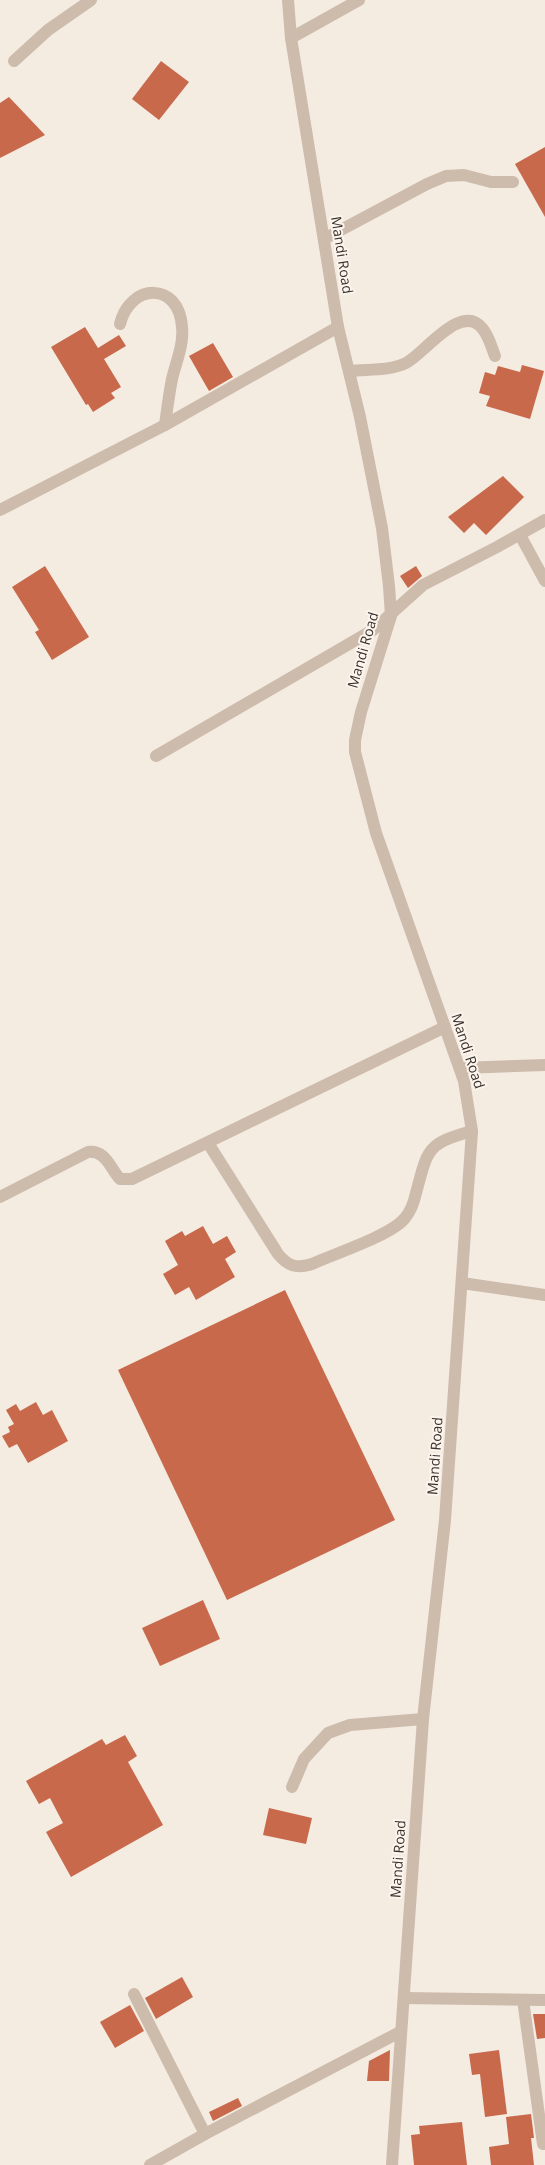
<svg xmlns="http://www.w3.org/2000/svg" width="545" height="2165" font-family="'Open Sans',sans-serif">
<style>
.building{fill:#c8694b}
.lines{fill:none;stroke-linecap:round;stroke-linejoin:round}
.minor{stroke:#cdbbac;stroke-width:12}
.labels{text-anchor:middle;stroke-width:4;stroke-linejoin:round;paint-order:stroke}
.street-label{font-size:14px;fill:#3b302b;stroke:#fbf5ee}
</style>
<rect width="100%" height="100%" fill="#f4ebe1"/>
<g class="building">
<polygon points="161,61 189,82 159,120 132,99"/>
<polygon points="9,97 45,135 0,158 0,103"/>
<polygon points="545,147 545,217 515,164"/>
<polygon points="85,327 98,348 119,335 126,346 104,359 121,387 111,393 115,398 93,412 88,404 86,405 51,347"/>
<polygon points="213,343 233,377 209,391 189,356"/>
<polygon points="522,365 544,371 530,419 486,406 490,396 479,393 485,372 495,375 498,366 520,372"/>
<polygon points="503,476 524,497 486,535 474,523 464,533 448,517"/>
<polygon points="45,566 89,637 52,660 35,632 39,630 12,587"/>
<polygon points="416,566 422,576 408,588 400,576"/>
<polygon points="203,1226 213,1244 227,1236 236,1252 225,1259 235,1277 196,1300 189,1287 175,1295 163,1274 178,1265 165,1241 182,1231 185,1236"/>
<polygon points="285,1290 395,1520 227,1600 118,1370"/>
<polygon points="36,1402 43,1415 52,1410 68,1441 28,1463 17,1444 9,1448 2,1436 10,1432 8,1427 14,1424 6,1410 16,1404 20,1411"/>
<polygon points="203,1600 220,1639 160,1666 142,1628"/>
<polygon points="125,1735 137,1756 128,1762 163,1825 71,1877 46,1832 63,1823 50,1798 39,1804 26,1781 102,1739 106,1745"/>
<polygon points="269,1808 312,1818 306,1844 263,1835"/>
<polygon points="182,1977 193,1997 156,2019 145,1998"/>
<polygon points="130,2005 144,2031 115,2048 100,2022"/>
<polygon points="533,2014 545,2014 545,2038 537,2039"/>
<polygon points="390,2050 389,2081 367,2081 369,2061"/>
<polygon points="499,2050 507,2114 485,2117 480,2074 472,2075 469,2054"/>
<polygon points="238,2098 242,2106 213,2121 209,2112"/>
<polygon points="531,2114 534,2138 531,2138 534,2165 491,2165 489,2147 509,2144 506,2117"/>
<polygon points="462,2122 467,2165 414,2165 411,2135 420,2134 419,2126"/>
</g>
<g class="lines">
<g class="minor">
<polyline points="288,0 291,38 338,327 360,417 382,528 389,586 391,616 361,712 355,740 355,752 376,833 464,1081 472,1131 445,1520 423,1719 392,2165"/>
<polyline points="291,38 359,0"/>
<polyline points="14,61 48,30 91,0"/>
<polyline points="324,239 427,184 446,176 464,175 491,182 513,182"/>
<path d="M120,324c10,-41 59,-43 62,3 2,17 -6,35 -10,52 -3,15 -5,31 -7,46"/>
<path d="M350,371c17,-2 40,0 56,-8 18,-9 55,-61 76,-35 7,8 9,18 13,28"/>
<polyline points="0,510 165,425 338,327"/>
<polyline points="520,535 545,581"/>
<polyline points="156,756 373,630 423,585 497,547 545,520"/>
<polyline points="460,1068 545,1065"/>
<path d="M208,1143l70,111c10,12 18,15 34,10 22,-10 80,-29 93,-46 6,-7 9,-16 11,-25 12,-44 10,-49 56,-62"/>
<path d="M0,1197l88,-45c18,-2 22,16 32,27h12l313,-152"/>
<polyline points="462,1283 545,1295"/>
<polyline points="292,1787 304,1759 328,1733 350,1725 423,1719"/>
<polyline points="134,1994 205,2134"/>
<polyline points="404,1998 545,2000"/>
<polyline points="523,2000 543,2144"/>
<polyline points="150,2165 205,2134 400,2032"/>
</g>
</g>
<g class="labels">
<g class="street-label">
<text transform="translate(342 255) rotate(81)" y="5">Mandi Road</text>
<text transform="translate(363 650) rotate(-74)" y="5">Mandi Road</text>
<text transform="translate(468 1051) rotate(72)" y="5">Mandi Road</text>
<text transform="translate(435 1456) rotate(-86)" y="5">Mandi Road</text>
<text transform="translate(398 1859) rotate(-86)" y="5">Mandi Road</text>
</g>
</g>
</svg>
